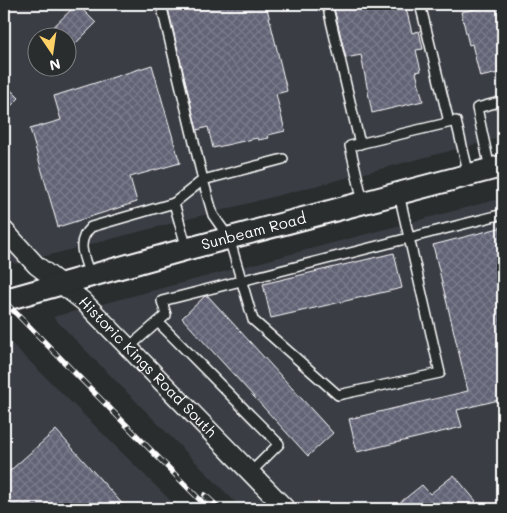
<svg xmlns="http://www.w3.org/2000/svg" width="507" height="513" font-family="Mali,sans-serif">
<style>
.built{fill:#3b3e44;fill-rule:evenodd}
.building{fill:url(#building-cross-hatch);stroke:#fff}
.lines{fill:none;stroke-linecap:round;stroke-linejoin:round}
.service-casing{stroke:#fff;stroke-width:12}
.minor-casing{stroke:#fff;stroke-width:21}
.tertiary-casing{stroke:#fff;stroke-width:25}
.service{stroke:#2a2d2e;stroke-width:9}
.minor{stroke:#2a2d2e;stroke-width:18}
.tertiary{stroke:#2a2d2e;stroke-width:21}
.rail-casing{stroke:#fff;stroke-width:5.5}
.rail{stroke:#2a2d2e;stroke-width:4;stroke-dasharray:11;stroke-linecap:butt}
.labels{text-anchor:middle;stroke-width:4.5;stroke-linejoin:round;paint-order:stroke}
.street-label{font-size:15px;fill:#fff;stroke:#2a2d2e}
</style>
<defs>
<pattern id="building-cross-hatch" width="8" height="8" patternUnits="userSpaceOnUse" patternTransform="scale(1.25)"><rect width="8" height="8" fill="#636476"/><path d="M0 0l8 8M0 8l8-8" fill="none" stroke="#7a7b8b"/></pattern>
</defs>
<rect width="100%" height="100%" fill="#2a2d2e"/>
<filter id="ink" filterUnits="userSpaceOnUse"><feTurbulence type="fractalNoise" baseFrequency=".02" numOctaves="2"/><feDisplacementMap in="SourceGraphic" scale="10" xChannelSelector="R" yChannelSelector="G"/><feConvolveMatrix kernelMatrix="1 2 1 2 8 2 1 2 1" color-interpolation-filters="sRGB"/></filter>
<g filter="url(#ink)">
<g class="built">
<path d="M4,4h499v133l-488,127 -11,-11zM38,38h30v30h-30z"/>
<polygon points="503,198 503,509 242,509 53,317"/>
<polygon points="4,336 179,509 4,509"/>
</g>
<g class="building">
<polygon points="77,4 96,23 68,51 68,38 42,38"/>
<polygon points="167,4 266,4 287,91 276,94 285,131 268,135 269,138 258,140 257,138 213,148 208,127 197,130"/>
<polygon points="333,4 405,4 412,33 419,31 423,49 416,50 421,71 416,72 423,101 372,113 361,55 346,58"/>
<polygon points="498,4 503,28 503,36 500,37 503,50 503,72 480,77 472,44 469,45 461,12"/>
<polygon points="152,65 180,163 130,177 137,202 58,227 30,129 61,120 54,96"/>
<polygon points="4,83 19,98 4,113"/>
<polygon points="503,227 503,399 457,410 462,427 357,452 349,419 468,391 433,245"/>
<polygon points="394,253 402,288 271,318 263,284"/>
<polygon points="205,296 208,296 333,433 308,456 182,318"/>
<polygon points="56,430 127,509 4,509 4,476"/>
<polygon points="454,475 476,501 466,509 392,509 422,485 430,494"/>
</g>
<g class="lines">
<defs>
<g id="service">
<polyline points="161,4 203,180 174,203"/>
<polyline points="327,4 360,144"/>
<polyline points="420,4 449,122"/>
<polyline points="283,159 203,180 213,215 229,238 253,320 338,395 440,373 399,194"/>
<polyline points="490,169 477,108 503,101"/>
<polyline points="363,202 350,146 456,121 469,175"/>
<path d="M90,275c-6,-18 -15,-33 1,-48l83,-24 13,46"/>
<polyline points="158,322 279,444 250,473"/>
<polyline points="128,348 166,315 162,301 503,214"/>
</g>
<g id="minor">
<path id="s1" d="M4,230l32,35 47,36 203,208"/>
</g>
<g id="tertiary">
<path id="s2" d="M4,300l183,-51 316,-83"/>
</g>
</defs>
<use href="#service" class="service-casing"/>
<use href="#minor" class="minor-casing"/>
<use href="#tertiary" class="tertiary-casing"/>
<use href="#service" class="service"/>
<use href="#minor" class="minor"/>
<use href="#tertiary" class="tertiary"/>
<defs>
<g id="rail">
<polyline points="4,301 209,509"/>
<polyline points="205,495 220,509"/>
</g>
</defs>
<use href="#rail" class="rail-casing"/>
<use href="#rail" class="rail"/>
</g>
</g>
<g class="labels">
<g class="street-label">
<text dy="5" stroke="none"><textPath href="#s2" startOffset="259">Sunbeam Road</textPath></text>
<text dy="5" stroke="none"><textPath href="#s1" startOffset="199">Historic Kings Road South</textPath></text>
</g>
</g>
<rect width="507" height="513" fill="none" stroke="#2a2d2e" stroke-width="20"/>
<rect x="10" y="10" width="487" height="493" fill="none" stroke="#fff" stroke-width="2" filter="url(#ink)"/>
<g transform="translate(52 52) rotate(167)"><circle r="24" fill="#2a2d2e" stroke="#7f8182"/>
<path d="M0-4L9 19L0 12L-9 19Z" fill="#ffd166"/>
<text y="-8" font-size="14" font-weight="bold" text-anchor="middle" fill="#ffffff">N</text>
</g>
</svg>
